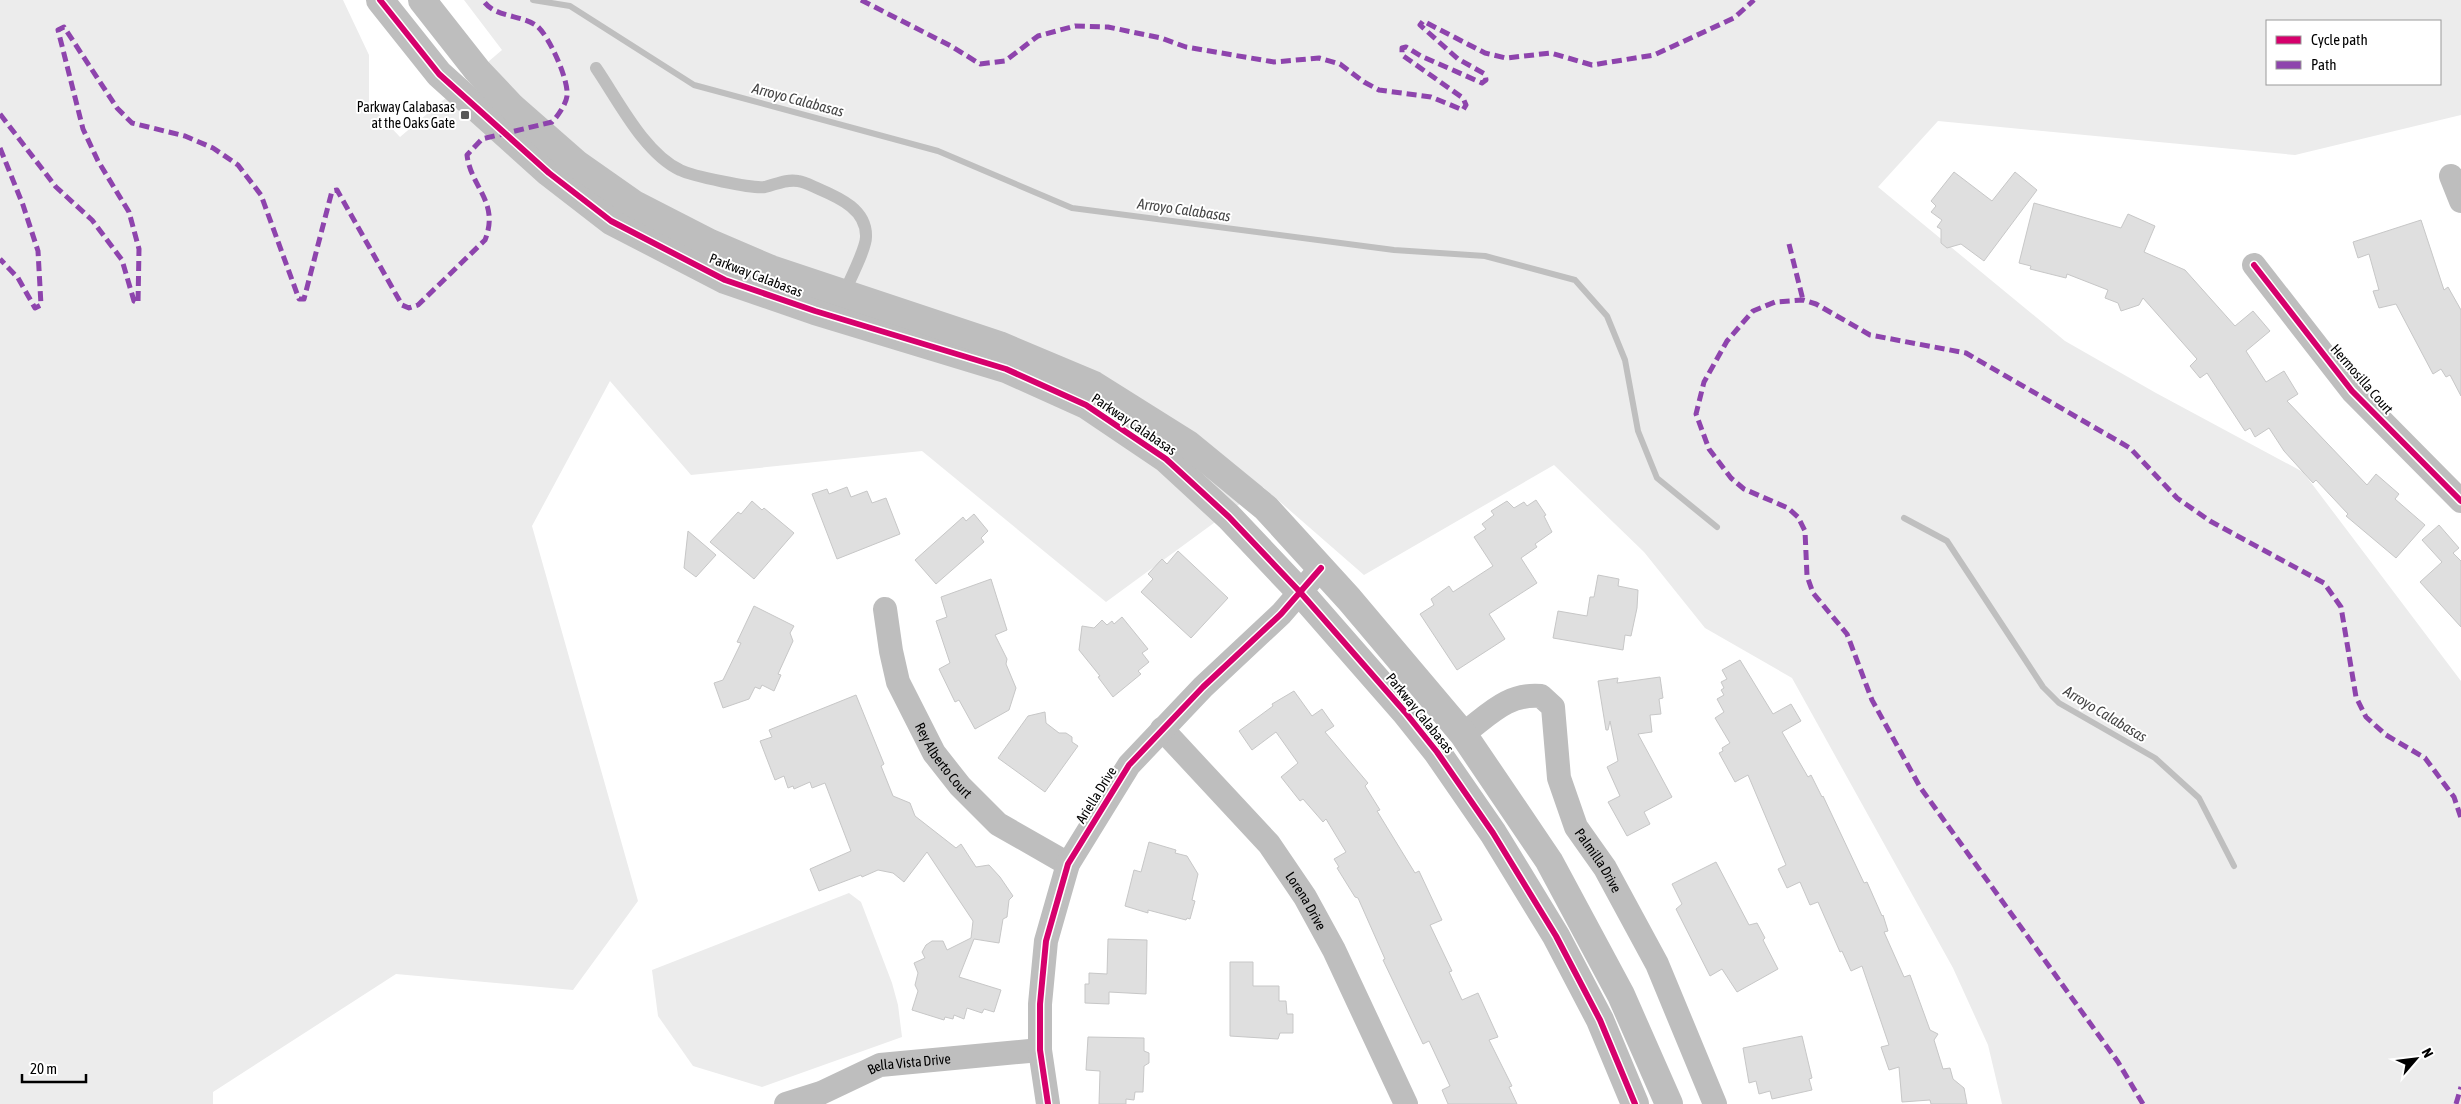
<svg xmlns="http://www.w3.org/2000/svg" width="2461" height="1104" font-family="'Asap Condensed',sans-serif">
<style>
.green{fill:#ececec;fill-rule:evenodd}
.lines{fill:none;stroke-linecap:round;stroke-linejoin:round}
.stream{stroke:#bfbfbf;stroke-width:6}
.building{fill:#dfdfdf;stroke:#c7c7c7}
.service{stroke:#bebebe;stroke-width:12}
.minor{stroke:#bebebe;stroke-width:24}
.tertiary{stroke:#bebebe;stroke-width:28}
.quiet{stroke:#8e44ad;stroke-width:5;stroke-dasharray:10 5;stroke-linecap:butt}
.cycleway-casing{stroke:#fff;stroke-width:9}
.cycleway{stroke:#d6006c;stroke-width:6}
.poi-dot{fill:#595959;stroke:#fff;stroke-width:2}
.labels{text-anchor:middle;stroke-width:4;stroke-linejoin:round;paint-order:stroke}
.poi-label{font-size:14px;fill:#000;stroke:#fff;text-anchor:end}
.street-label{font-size:14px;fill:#000;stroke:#fff}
.water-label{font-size:15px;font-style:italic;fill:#444;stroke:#fff}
</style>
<rect width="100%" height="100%" fill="#fff"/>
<g class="green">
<path d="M0,0h343l26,55v49l31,33 102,-87 -38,-50h1997v115l-166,40 -357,-34 -60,66 187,154 91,52 147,79 158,209v423h-459l-14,-59 -35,-77 -161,-290 -87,-50 -61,-76 -90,-87 -190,110 -101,-88 -157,115 -184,-151 -231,24 -81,-94 -78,145 106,375 -65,89 -177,-16 -183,118v12h-213zM2267,21h173v63h-173z"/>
<polygon points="849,893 861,902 892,983 898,1005 902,1037 762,1087 693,1066 658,1016 652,970"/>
</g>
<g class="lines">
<g class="stream">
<polyline points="533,0 570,6 694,85 938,151 1072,208 1394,250 1485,256 1575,280 1607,316 1625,360 1638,431 1657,478 1717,527"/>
<polyline points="1904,518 1947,541 2043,687 2059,703 2155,758 2199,798 2234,866"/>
</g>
</g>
<g class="building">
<polygon points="1954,172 1992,201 2015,172 2037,190 1984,261 1961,244 1947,248 1941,243 1941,229 1937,227 1942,220 1931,212 1936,206 1931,201"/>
<polygon points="2034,203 2121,228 2128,214 2155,226 2144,252 2185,270 2235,326 2253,311 2270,331 2246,351 2266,382 2284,371 2298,394 2287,401 2367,485 2376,474 2399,494 2395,499 2425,525 2396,558 2346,516 2348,514 2316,480 2313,483 2284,451 2269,428 2255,437 2250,428 2245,431 2207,373 2200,378 2190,366 2197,359 2143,298 2139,305 2121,311 2118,303 2105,298 2108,290 2067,274 2066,278 2030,269 2031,266 2019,263"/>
<polygon points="2421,220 2444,290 2448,287 2461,310 2461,396 2450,375 2446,377 2441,369 2433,374 2396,304 2379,308 2373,291 2379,290 2369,254 2358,258 2353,242"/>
<polygon points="847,487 851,497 867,491 872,503 886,498 900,534 837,559 812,494 827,489 829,494"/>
<polygon points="1536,500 1546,515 1544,516 1552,532 1535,544 1537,547 1521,558 1537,583 1489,614 1505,639 1457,670 1420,614 1434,605 1431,599 1449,586 1453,592 1493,566 1474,537 1486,529 1482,524 1494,515 1491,511 1507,501 1514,508 1524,502 1527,506"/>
<polygon points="752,501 762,510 764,508 794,533 754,579 710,542 738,512 741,514"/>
<polygon points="974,514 988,531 981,538 984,542 936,584 915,560 963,517 966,521"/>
<polygon points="2439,525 2459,548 2453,553 2461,561 2461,627 2420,582 2442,562 2422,540"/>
<polygon points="688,531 716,555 696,577 684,568"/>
<polygon points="1178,551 1228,598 1191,638 1141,592 1153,579 1148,574 1162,559 1167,564"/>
<polygon points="1598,575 1619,579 1618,586 1638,590 1637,608 1631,636 1625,635 1623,650 1553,638 1558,611 1587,616 1590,597 1594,597"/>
<polygon points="991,579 1007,630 995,635 1007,659 1006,664 1016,688 1009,710 975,729 959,700 955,702 939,669 950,663 936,621 947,617 941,597"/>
<polygon points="754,606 794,626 790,633 793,641 778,674 781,675 774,691 762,685 760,689 755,687 749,699 723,708 714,683 723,680 741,643 737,642"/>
<polygon points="1122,617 1148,649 1142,653 1149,662 1138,671 1141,674 1113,697 1098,677 1100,676 1079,650 1082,626 1094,628 1102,620 1107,625 1112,621 1114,624"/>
<polygon points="1740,660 1773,714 1791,704 1801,721 1782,732 1808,777 1811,775 1822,797 1823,796 1864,883 1867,882 1882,916 1883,915 1888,931 1884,932 1904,977 1910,975 1930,1030 1938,1034 1934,1040 1943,1069 1950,1068 1953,1079 1964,1088 1967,1104 1931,1104 1930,1100 1902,1102 1899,1067 1889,1070 1881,1047 1889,1045 1862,966 1851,971 1842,951 1840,952 1818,902 1810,905 1800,882 1787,888 1778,869 1786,865 1748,775 1735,782 1719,753 1723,751 1722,748 1730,743 1715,718 1724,712 1717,699 1724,695 1721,690 1724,688 1721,682 1727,679 1722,670"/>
<polygon points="1660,677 1663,698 1659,699 1661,714 1650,715 1652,732 1638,734 1672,797 1644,812 1650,824 1627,836 1608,802 1620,796 1607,767 1618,761 1610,721 1608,730 1606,730 1598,681 1618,678 1617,683"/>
<polygon points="1294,691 1312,716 1322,709 1334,726 1325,732 1368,783 1365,786 1380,810 1377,811 1415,873 1419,871 1442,920 1430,925 1452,971 1449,972 1462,1000 1478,993 1498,1037 1489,1040 1512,1086 1509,1087 1517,1104 1448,1104 1442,1090 1450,1086 1429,1041 1423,1044 1383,960 1385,959 1358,898 1355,897 1337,868 1339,867 1334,859 1346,852 1326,819 1323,822 1303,799 1300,801 1281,777 1298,763 1276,732 1252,750 1239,731 1273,706 1272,704"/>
<polygon points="856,695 884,764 881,766 893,796 910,803 915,816 956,848 961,844 976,867 989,865 1000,877 1013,896 1009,900 1007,917 1003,919 999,943 974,939 959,977 1001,990 994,1012 984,1009 982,1013 967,1008 964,1019 954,1015 953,1019 945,1017 944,1020 912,1010 918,991 915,985 918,973 914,963 925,958 922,952 926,945 932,941 943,941 947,950 971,938 973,921 927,852 904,882 893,873 878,870 862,877 861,875 819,891 810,869 851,851 825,783 812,788 810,782 794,789 793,786 788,788 784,776 775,780 760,741 772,737 769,730"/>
<polygon points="1045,712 1046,723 1059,733 1066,733 1072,737 1072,742 1078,746 1045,792 998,758 1028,716"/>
<polygon points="1149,842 1176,850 1175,853 1187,856 1198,874 1192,900 1195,901 1190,919 1187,918 1186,920 1148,910 1148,913 1125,906 1134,870 1141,872"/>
<polygon points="1716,862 1749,925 1757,923 1765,938 1763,940 1778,969 1737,992 1722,969 1710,976 1676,909 1682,904 1672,884"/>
<polygon points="1108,939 1147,940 1146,994 1109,992 1109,1004 1085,1003 1085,984 1089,984 1089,973 1107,974"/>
<polygon points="1230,962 1253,962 1253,986 1279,986 1279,1001 1286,1001 1287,1014 1293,1014 1293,1033 1280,1033 1278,1039 1230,1036"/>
<polygon points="1802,1036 1812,1078 1809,1079 1812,1090 1772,1099 1770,1091 1759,1094 1756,1081 1749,1083 1743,1048"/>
<polygon points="1088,1037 1144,1038 1144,1051 1149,1053 1149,1063 1144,1066 1143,1092 1135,1092 1134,1100 1126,1099 1126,1104 1099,1104 1100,1071 1086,1070"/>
</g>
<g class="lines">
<path class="service" d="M596,68c22,32 48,85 84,102 12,6 73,19 85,17 12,-3 21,-8 33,-6 7,1 14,5 21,8 21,9 48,21 47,48 0,12 -17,44 -22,57"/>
<g class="minor">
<polyline points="2451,176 2461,201"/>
<polyline points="2254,265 2352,391 2461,501"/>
<path id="s1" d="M885,609l6,42 7,31 36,71 26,33 38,38 70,40"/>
<path id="s2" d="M1162,729l107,115 36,53 29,53 72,154"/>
<path id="s3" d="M1463,734c26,-19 44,-41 78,-38l12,11 6,71 17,49 29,41 52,96 58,140"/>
<path id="s4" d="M786,1104l35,-11 59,-28 160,-15"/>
<polyline points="1048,1104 1040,1050 1040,1004 1046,941 1068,864 1129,765 1203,687 1281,614 1321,568"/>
</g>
<g class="tertiary">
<polyline points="380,0 439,74 549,173 611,221 725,280 815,311 1006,369 1086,405 1166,459 1229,517 1300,592 1405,712 1437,752 1493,833 1556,936 1600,1020 1635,1104"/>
<polyline points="422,0 477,70 512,107 577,164 634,204 710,243 771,269 999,345 1094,385 1188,444 1266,508 1349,599 1463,734 1549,861 1621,995 1669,1104"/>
</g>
<g class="quiet">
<polyline points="861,0 951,46 980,64 1005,61 1038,36 1075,26 1108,27 1161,38 1186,47 1274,62 1319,58 1340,64 1364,82 1379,90 1431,97 1463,110 1466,105 1463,98 1402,55 1402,48 1406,47 1421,56 1482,83 1486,80 1485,74 1458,59 1420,25 1423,21 1485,53 1506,58 1551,53 1592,65 1654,55 1734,18 1754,0"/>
<path d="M0,114l56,73 36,33 30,40 12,41 4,2 1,-54 -10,-37 -31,-51 -15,-32 -25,-99 6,-3 53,81 15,15 53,13 28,12 25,17 23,30 38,104h5l28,-108 5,-1 65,115 7,3 9,-3 67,-65c15,-38 -14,-52 -18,-85l15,-16 70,-17c6,-6 14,-18 15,-26 2,-16 -18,-60 -30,-70 -16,-12 -43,-8 -54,-26"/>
<polyline points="0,148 23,205 38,251 41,305 35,308 18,278 0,259"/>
<polyline points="1789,244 1803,300"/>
<polyline points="2143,1104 2118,1062 1920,787 1872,700 1847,634 1813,593 1807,576 1805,531 1798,517 1788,508 1744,489 1731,478 1709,449 1696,414 1704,382 1727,341 1753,311 1775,302 1803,300 1816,304 1870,335 1966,353 2130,448 2177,498 2210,521 2324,583 2341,607 2356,697 2366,717 2386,735 2425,758 2454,797 2461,818"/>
<polyline points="2456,1104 2461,1087"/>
</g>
<defs>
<g id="cycleway">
<polyline points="380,0 439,74 549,173 611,221 725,280 815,311 1006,369 1086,405 1166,459 1229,517 1300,592 1405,712 1437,752 1493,833 1556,936 1600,1020 1635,1104"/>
<polyline points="2254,265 2352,391 2461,501"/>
<polyline points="1048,1104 1040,1050 1040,1004 1046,941 1068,864 1129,765 1203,687 1281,614 1321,568"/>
</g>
</defs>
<use href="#cycleway" class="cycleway-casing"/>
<use href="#cycleway" class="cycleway"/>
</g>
<rect class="poi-dot" x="460" y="110" width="10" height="10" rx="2.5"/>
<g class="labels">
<g class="poi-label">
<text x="455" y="112">Parkway Calabasas<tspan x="455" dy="16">at the Oaks Gate</tspan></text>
</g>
<g class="street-label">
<text transform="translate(756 275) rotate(21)" y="5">Parkway Calabasas</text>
<text transform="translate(2362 379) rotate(49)" y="5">Hermosilla Court</text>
<text transform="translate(1134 424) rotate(34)" y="5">Parkway Calabasas</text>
<text transform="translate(1420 713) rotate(51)" y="5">Parkway Calabasas</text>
<text dy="5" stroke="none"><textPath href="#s1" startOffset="165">Rey Alberto Court</textPath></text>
<text transform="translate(1096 795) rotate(-58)" y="5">Ariella Drive</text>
<text dy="5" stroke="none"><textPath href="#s3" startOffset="269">Palmilla Drive</textPath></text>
<text dy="5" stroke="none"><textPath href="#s2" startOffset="225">Lorena Drive</textPath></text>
<text dy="5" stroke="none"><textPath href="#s4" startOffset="131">Bella Vista Drive</textPath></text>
</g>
<g class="water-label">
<text transform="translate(798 100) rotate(15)" y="5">Arroyo Calabasas</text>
<text transform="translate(1184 210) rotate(8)" y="5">Arroyo Calabasas</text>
<text transform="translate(2105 714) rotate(31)" y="5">Arroyo Calabasas</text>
</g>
</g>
<rect x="2266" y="20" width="175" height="65" fill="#ffffff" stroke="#999999"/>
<rect x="2276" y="36" width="25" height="8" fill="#d6006c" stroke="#999999"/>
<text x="2311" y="45" font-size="15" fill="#000000">Cycle path</text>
<rect x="2276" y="61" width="25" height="8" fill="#8e44ad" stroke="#999999"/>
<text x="2311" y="70" font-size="15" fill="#000000">Path</text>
<g transform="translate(2416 1059) rotate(62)" stroke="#ffffff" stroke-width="4" paint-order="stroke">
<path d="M0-4L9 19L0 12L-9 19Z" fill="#000000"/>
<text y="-8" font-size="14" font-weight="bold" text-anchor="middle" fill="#000000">N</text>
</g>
<path d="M22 1074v8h64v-8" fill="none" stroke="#000000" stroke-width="2.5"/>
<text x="30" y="1074" font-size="15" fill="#000000" stroke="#ffffff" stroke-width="4" paint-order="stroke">20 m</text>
</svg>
